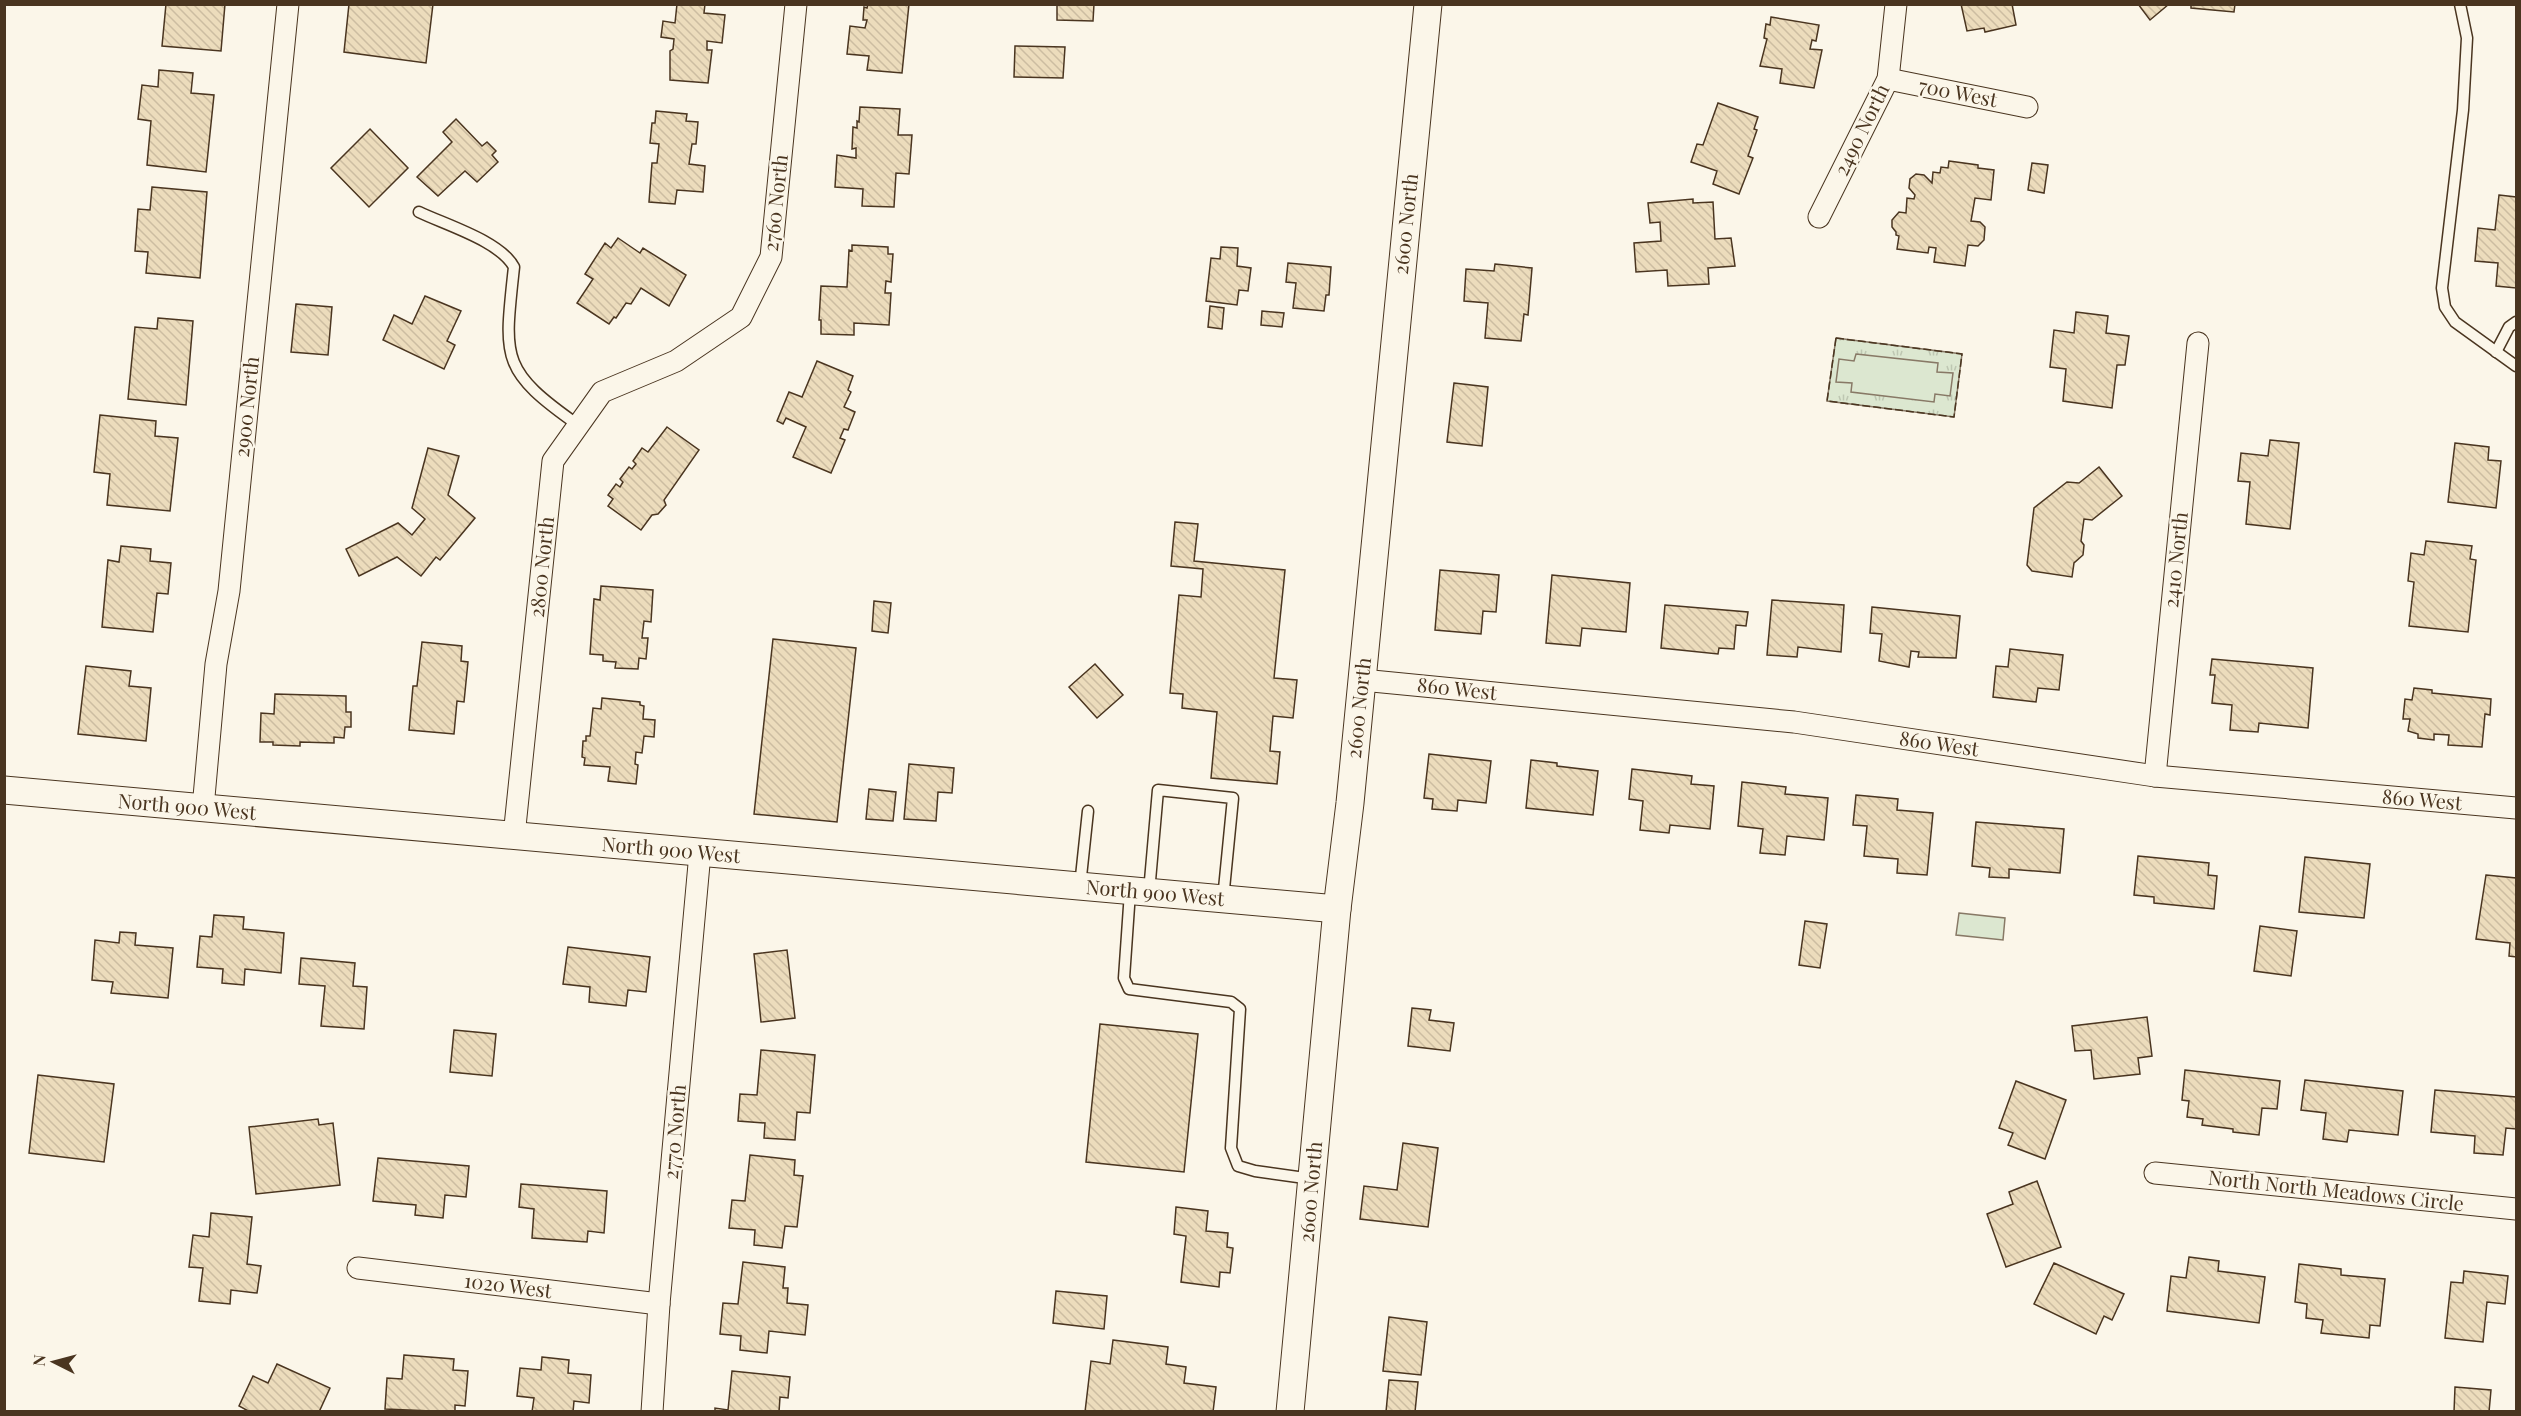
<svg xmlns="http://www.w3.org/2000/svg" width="2521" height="1416" font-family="'Playfair Display',serif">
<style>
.grass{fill:url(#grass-tufts);stroke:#887966;stroke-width:1.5}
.pitch{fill:#dce7d0;stroke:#887966;stroke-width:1.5}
.building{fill:url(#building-back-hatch);stroke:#4a3520;stroke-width:1.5}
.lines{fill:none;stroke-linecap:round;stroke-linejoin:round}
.service-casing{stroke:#4a3520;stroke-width:13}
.minor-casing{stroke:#4a3520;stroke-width:23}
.tertiary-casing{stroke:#4a3520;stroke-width:29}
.service{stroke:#fbf6e9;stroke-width:10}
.minor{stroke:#fbf6e9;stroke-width:21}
.tertiary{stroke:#fbf6e9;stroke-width:27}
.fence{stroke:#4a3520;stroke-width:1.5;stroke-dasharray:8 3;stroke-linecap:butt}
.labels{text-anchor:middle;stroke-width:4.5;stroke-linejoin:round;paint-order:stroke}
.street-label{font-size:20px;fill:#4a3520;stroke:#fbf6e9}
</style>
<defs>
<pattern id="grass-tufts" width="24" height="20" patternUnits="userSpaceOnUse" patternTransform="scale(1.5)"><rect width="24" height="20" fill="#dce7d0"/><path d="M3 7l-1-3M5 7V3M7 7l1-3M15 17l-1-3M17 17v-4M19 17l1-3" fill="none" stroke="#bec7b2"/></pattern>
<pattern id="building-back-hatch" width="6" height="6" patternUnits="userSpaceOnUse" patternTransform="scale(1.5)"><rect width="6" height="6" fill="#ecdcbc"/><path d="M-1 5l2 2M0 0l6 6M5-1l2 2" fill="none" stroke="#ccbda1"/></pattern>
</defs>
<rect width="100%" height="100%" fill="#fbf6e9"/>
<polygon class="grass" points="1836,338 1962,354 1954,417 1827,401"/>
<g class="pitch">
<polygon points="1856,354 1938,363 1937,372 1953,373 1950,396 1935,394 1934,402 1851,392 1852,383 1836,382 1839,359 1854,361"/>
<polygon points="1959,913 2005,918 2003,940 1956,935"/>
</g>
<g class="building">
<polygon points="166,4 225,4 221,51 162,46"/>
<polygon points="349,4 433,4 426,63 344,52"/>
<polygon points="677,4 705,4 704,13 725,15 722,43 707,41 707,50 712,50 708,83 670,80 670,51 673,49 674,39 661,37 663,21 675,23"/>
<polygon points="868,4 909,4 902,73 867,70 869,56 847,54 850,26 865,28 867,20 863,20 864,7 867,8"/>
<polygon points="1057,4 1094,4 1093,21 1057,20"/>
<polygon points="1961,4 2012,4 2016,25 1985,32 1984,28 1967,31"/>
<polygon points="2138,4 2169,4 2150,20"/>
<polygon points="2191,4 2235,4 2234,12 2191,8"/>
<polygon points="1771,17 1819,25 1816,41 1812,40 1810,49 1822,50 1814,88 1780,83 1782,69 1760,66 1767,39 1764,38 1766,24 1770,25"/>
<polygon points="1015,46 1065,47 1063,78 1014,77"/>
<polygon points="159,70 193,73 191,93 214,95 206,172 147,165 151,121 138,119 142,85 158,87"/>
<polygon points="1718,103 1758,117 1754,129 1757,130 1748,156 1753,158 1739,194 1713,184 1717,171 1691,162 1697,144 1703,145"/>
<polygon points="860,107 900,109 898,135 912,135 909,174 896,173 894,207 862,206 863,189 835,187 837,155 856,158 856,148 852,149 853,127 857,128 857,121 859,122"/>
<polygon points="656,111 687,114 686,121 698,122 696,144 692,144 689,164 705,166 703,192 677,190 675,204 649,202 652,163 657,163 659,144 650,143 652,123 655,123"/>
<polygon points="456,119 482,146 487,142 496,151 492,155 498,162 477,182 465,171 438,196 417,177 452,142 443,132"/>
<polygon points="370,129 408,168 369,207 331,168"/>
<polygon points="1949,161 1978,165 1978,168 1994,170 1991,200 1975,198 1971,221 1980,222 1985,227 1984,240 1978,246 1968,245 1965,266 1934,262 1936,248 1929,247 1928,253 1897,249 1899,236 1896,235 1896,232 1892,227 1892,220 1899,212 1906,213 1907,198 1914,199 1915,195 1909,188 1910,179 1916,174 1924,175 1932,183 1933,172 1940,173 1941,167 1948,168"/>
<polygon points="2032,163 2048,165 2044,193 2028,190"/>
<polygon points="152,187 207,192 200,278 146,273 148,252 135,251 138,209 150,210"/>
<polygon points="2499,195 2516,197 2516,288 2496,286 2498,263 2475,261 2478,228 2495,230"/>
<polygon points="1693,199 1693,203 1713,202 1715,239 1731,238 1735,266 1708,268 1709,284 1668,286 1667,270 1636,272 1634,243 1661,241 1660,222 1650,223 1648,203"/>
<polygon points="618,238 640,253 643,248 686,275 669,306 641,288 631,304 626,303 616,318 614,317 609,324 577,303 593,279 585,274 605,243 611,248"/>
<polygon points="852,245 888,247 888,254 893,254 891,282 886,281 885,293 891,293 889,325 854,323 854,335 821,334 821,320 819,320 821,286 847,287 849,250 852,251"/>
<polygon points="1221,247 1238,248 1237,266 1251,268 1248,291 1239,290 1237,305 1206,301 1211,258 1220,259"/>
<polygon points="1288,263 1331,267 1329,295 1326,295 1324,311 1293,308 1296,283 1286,282"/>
<polygon points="1495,264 1532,268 1528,315 1524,314 1521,341 1485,338 1488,303 1464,301 1466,269 1494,271"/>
<polygon points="425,296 461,311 447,341 455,345 444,369 383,340 394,315 412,324"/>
<polygon points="296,304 332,307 328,355 291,352"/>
<polygon points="1210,306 1224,308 1222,329 1208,327"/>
<polygon points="1262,311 1284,313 1282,327 1261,325"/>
<polygon points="2076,312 2108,316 2106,333 2129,336 2125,365 2117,365 2112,408 2063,401 2066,369 2050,367 2054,330 2074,333"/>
<polygon points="158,318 193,321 186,405 128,399 135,327 157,329"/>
<polygon points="817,361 853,376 848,390 851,392 844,407 855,412 848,430 844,429 840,438 845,440 831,473 793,457 806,427 786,418 783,424 777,421 789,392 802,397"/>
<polygon points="1454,383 1488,387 1482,446 1447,442"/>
<polygon points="100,415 156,421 155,436 178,438 170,511 107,505 110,474 94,472"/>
<polygon points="667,427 699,450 664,500 666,505 658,514 652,515 641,530 608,506 613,499 608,495 616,484 620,487 623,482 620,479 629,467 632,469 636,464 633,461 642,448 648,452"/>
<polygon points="2270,440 2299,443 2290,529 2246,524 2250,482 2238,481 2241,453 2268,456"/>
<polygon points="2455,443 2489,447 2488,460 2501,461 2496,508 2448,502"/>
<polygon points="428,448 459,456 448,495 475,518 440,560 436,557 421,576 397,557 359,576 346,549 398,523 412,535 425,519 412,508"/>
<polygon points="2099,467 2122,496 2092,520 2084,519 2081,541 2084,545 2083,555 2074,563 2072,577 2032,571 2027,565 2034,508 2067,482 2079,483"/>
<polygon points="1175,522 1198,524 1194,561 1285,570 1274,678 1297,680 1293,718 1273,716 1270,751 1280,752 1277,784 1211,778 1217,712 1182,708 1183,694 1170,693 1179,595 1201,597 1203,569 1171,566"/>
<polygon points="2426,541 2472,546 2470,559 2476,560 2468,632 2409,626 2414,582 2408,581 2411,553 2424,555"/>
<polygon points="121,546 151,549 150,561 171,563 168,594 157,593 153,632 102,627 108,560 119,562"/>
<polygon points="1440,570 1499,575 1496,612 1483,611 1481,634 1435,630"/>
<polygon points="1552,575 1630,583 1626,632 1582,628 1580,646 1546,643"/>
<polygon points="601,586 653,590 651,622 644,621 642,638 648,638 646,659 639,658 638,669 615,668 616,662 603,661 603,655 590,654 594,599 600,600"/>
<polygon points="1772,600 1844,605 1841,652 1798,647 1797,657 1767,655"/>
<polygon points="874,601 891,603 888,633 872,631"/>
<polygon points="1665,605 1748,612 1746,626 1736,625 1734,649 1719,648 1718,654 1661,648"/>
<polygon points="1872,607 1960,616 1956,658 1918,657 1919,652 1911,651 1909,667 1879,661 1882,634 1870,633"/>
<polygon points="773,639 856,648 837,822 754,814"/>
<polygon points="422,642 462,646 461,661 468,662 464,702 457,701 454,734 409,730 413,686 417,686"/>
<polygon points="2010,649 2063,655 2059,690 2038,688 2036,702 1993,697 1996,666 2008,667"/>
<polygon points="2212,659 2313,668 2308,728 2259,723 2258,732 2230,730 2232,705 2212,703 2215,675 2210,675"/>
<polygon points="1095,664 1123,695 1097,718 1069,687"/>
<polygon points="86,666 131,671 129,686 151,688 146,741 78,734"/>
<polygon points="2414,688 2432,690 2432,693 2491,699 2490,715 2485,714 2482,747 2448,745 2449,735 2434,734 2434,740 2418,738 2418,734 2408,731 2410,719 2403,719 2405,699 2412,700"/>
<polygon points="275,694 346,696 346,712 351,712 351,727 345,727 344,738 334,737 334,743 300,742 300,746 273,745 273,742 260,742 261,713 274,714"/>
<polygon points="602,698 640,702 640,705 644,706 643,719 655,720 654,737 644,736 642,753 636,752 635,764 638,765 636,784 608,781 610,767 584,765 585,758 582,757 583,741 586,741 586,736 590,736 593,708 601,709"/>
<polygon points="1429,754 1491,761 1486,803 1458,800 1457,811 1432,809 1433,799 1424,798"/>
<polygon points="1531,760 1557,763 1557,766 1598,771 1593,815 1526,808"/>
<polygon points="909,764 954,768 952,793 938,792 936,821 904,819"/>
<polygon points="1632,769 1692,776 1691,784 1714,786 1710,829 1670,825 1669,833 1640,830 1643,801 1629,799"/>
<polygon points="1742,782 1786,787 1785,794 1828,798 1824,840 1787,836 1785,855 1760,853 1763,829 1738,826"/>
<polygon points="869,789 896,792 893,821 866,819"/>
<polygon points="1856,795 1898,799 1897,810 1933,813 1927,875 1897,873 1898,859 1864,856 1867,826 1853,825"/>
<polygon points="1976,822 2064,829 2060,873 2009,869 2009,878 1989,877 1990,868 1972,866"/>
<polygon points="2138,856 2209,863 2208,875 2217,876 2214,909 2154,903 2154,897 2134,895"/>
<polygon points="2305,857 2370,864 2364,918 2299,912"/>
<polygon points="2486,875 2516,878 2516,957 2509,956 2510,943 2476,939"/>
<polygon points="214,915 244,917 243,929 284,933 281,973 245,969 244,985 222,983 223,969 197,967 200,936 212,937"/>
<polygon points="1805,921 1827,924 1820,968 1799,965"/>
<polygon points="2260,926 2297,931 2291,976 2254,971"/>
<polygon points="120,932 136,933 135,945 173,948 168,998 111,993 113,982 92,980 95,940 119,943"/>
<polygon points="568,947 650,957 646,992 628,990 626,1006 589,1002 590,987 563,984"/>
<polygon points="787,950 795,1018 761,1022 754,954"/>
<polygon points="301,958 355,963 353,986 367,987 364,1029 321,1026 325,986 299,984"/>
<polygon points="1412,1008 1431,1010 1429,1020 1454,1023 1450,1051 1408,1046"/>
<polygon points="2147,1017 2152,1056 2138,1058 2140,1074 2094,1079 2091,1050 2075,1051 2072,1026"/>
<polygon points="1100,1024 1198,1034 1184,1172 1086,1162"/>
<polygon points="454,1030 496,1034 492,1076 450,1072"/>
<polygon points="761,1050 815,1055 810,1113 797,1112 795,1140 764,1138 765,1123 738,1121 740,1094 757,1095"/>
<polygon points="2185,1070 2280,1081 2277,1109 2262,1108 2259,1135 2233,1132 2233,1129 2202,1125 2203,1119 2187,1117 2189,1101 2182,1100"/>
<polygon points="38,1075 114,1084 104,1162 29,1153"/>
<polygon points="2305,1080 2403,1091 2398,1135 2349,1130 2347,1142 2323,1139 2326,1113 2301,1110"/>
<polygon points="2016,1081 2066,1100 2045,1159 2008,1145 2013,1133 1999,1128"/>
<polygon points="2435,1090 2516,1097 2516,1129 2506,1128 2503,1155 2474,1153 2475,1136 2431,1132"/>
<polygon points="318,1119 319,1125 333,1123 340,1185 256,1194 249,1127"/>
<polygon points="1403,1143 1438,1148 1428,1227 1360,1219 1364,1186 1397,1190"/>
<polygon points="750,1155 795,1160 794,1175 803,1176 797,1227 785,1226 782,1248 754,1245 755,1230 729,1228 732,1200 745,1201"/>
<polygon points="378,1158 469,1166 466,1197 445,1195 443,1218 415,1215 416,1205 373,1201"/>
<polygon points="2037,1181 2061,1247 2006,1267 1987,1214 2013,1204 2009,1192"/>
<polygon points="521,1184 607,1191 604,1233 588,1231 587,1242 532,1238 534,1209 519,1207"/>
<polygon points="1176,1207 1208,1211 1206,1231 1228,1233 1227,1247 1233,1248 1230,1273 1220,1272 1219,1287 1181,1282 1186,1236 1174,1234"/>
<polygon points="211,1213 252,1217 247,1264 261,1266 257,1293 231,1290 230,1304 199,1301 203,1268 189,1267 193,1235 209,1237"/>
<polygon points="2189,1257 2219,1261 2218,1271 2265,1277 2259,1323 2167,1311 2171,1276 2186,1278"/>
<polygon points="743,1262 785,1267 783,1288 788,1288 787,1303 808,1305 805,1335 769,1331 767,1353 740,1350 741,1336 720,1334 723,1303 738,1304"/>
<polygon points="2054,1263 2124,1294 2112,1320 2104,1316 2096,1334 2034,1304"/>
<polygon points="2299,1264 2341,1269 2341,1275 2385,1279 2380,1326 2370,1325 2369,1338 2321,1333 2323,1320 2306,1318 2307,1304 2295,1302"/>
<polygon points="2464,1271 2508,1276 2505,1304 2487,1302 2483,1342 2445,1338 2451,1282 2463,1283"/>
<polygon points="1056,1291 1107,1296 1104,1329 1053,1323"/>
<polygon points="1389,1317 1427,1322 1421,1375 1383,1371"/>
<polygon points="1113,1340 1168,1347 1166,1364 1186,1367 1184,1383 1216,1387 1213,1412 1085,1412 1091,1361 1110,1364"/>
<polygon points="404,1355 454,1359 453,1370 468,1371 465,1406 455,1405 455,1412 385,1409 387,1378 402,1379"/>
<polygon points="542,1357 569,1360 568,1373 591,1375 589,1403 574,1401 573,1412 532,1412 534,1398 517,1396 520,1368 541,1370"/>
<polygon points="277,1364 330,1388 319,1412 250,1412 239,1406 253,1376 268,1383"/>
<polygon points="732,1371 790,1377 788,1398 780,1397 779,1412 715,1412 715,1408 728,1410"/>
<polygon points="1389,1380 1418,1382 1415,1412 1386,1412"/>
<polygon points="2455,1387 2491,1390 2489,1412 2454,1412"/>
</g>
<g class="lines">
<defs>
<g id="service">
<polyline points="2460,4 2467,38 2463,110 2442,288 2445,307 2455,322 2516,366"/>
<path d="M419,212c27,13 81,29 95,55 -10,92 -14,103 64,158"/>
<polyline points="2496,352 2509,327 2516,322"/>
<polyline points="1080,886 1088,811"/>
<polyline points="1130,892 1124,978 1129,989 1231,1002 1240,1009 1231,1148 1238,1166 1255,1171 1312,1179"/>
<polyline points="1149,892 1158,790 1233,798 1223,899"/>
</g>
<g id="minor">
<polyline points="1888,79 2027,107"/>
<polyline points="1819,217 1888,79 1896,4"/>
<polyline points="1362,680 1794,722 2155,776 2516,808"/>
<polyline points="2155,776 2198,343"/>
<polyline points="203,808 216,664 229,591 288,4"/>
<polyline points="514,836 553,461 602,392 676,361 741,317 771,257 796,4"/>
<polyline points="2155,1173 2516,1209"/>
<polyline points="358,1268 659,1304"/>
<polyline points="652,1412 659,1304 700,853"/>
</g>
<g id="tertiary">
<polyline points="4,790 1337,909"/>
<polyline points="1290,1412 1337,909 1350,803 1428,4"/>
</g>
</defs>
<use href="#service" class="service-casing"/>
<use href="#minor" class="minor-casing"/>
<use href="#tertiary" class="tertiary-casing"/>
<use href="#service" class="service"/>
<use href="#minor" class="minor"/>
<use href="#tertiary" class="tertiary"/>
<polygon class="fence" points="1836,338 1962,354 1954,417 1827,401"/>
</g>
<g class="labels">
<g class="street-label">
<text transform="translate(1958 93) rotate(11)" y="7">700 West</text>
<text transform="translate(1862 130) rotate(-64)" y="7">2490 North</text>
<text transform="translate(776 203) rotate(-84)" y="7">2760 North</text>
<text transform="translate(1406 224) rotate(-84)" y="7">2600 North</text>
<text transform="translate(247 407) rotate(-84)" y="7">2900 North</text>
<text transform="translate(2176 560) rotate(-84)" y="7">2410 North</text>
<text transform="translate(542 567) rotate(-84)" y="7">2800 North</text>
<text transform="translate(1457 689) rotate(6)" y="7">860 West</text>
<text transform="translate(1359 708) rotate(-84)" y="7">2600 North</text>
<text transform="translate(1939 744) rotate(8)" y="7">860 West</text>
<text transform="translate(2422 800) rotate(5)" y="7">860 West</text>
<text transform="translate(187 807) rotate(5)" y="7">North 900 West</text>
<text transform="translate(671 850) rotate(5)" y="7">North 900 West</text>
<text transform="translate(1155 893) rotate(5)" y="7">North 900 West</text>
<text transform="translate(675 1132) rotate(-85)" y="7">2770 North</text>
<text transform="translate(2336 1191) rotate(6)" y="7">North North Meadows Circle</text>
<text transform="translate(1311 1192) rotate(-85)" y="7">2600 North</text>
<text transform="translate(508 1286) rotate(7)" y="7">1020 West</text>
</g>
</g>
<rect width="2521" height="1416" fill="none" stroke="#4a3520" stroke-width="12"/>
<g transform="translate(54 1362) rotate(276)" stroke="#fbf6e9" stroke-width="4.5" paint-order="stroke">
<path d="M0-4.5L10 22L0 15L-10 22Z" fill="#4a3520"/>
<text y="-9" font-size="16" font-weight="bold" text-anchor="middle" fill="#4a3520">N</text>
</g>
</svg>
